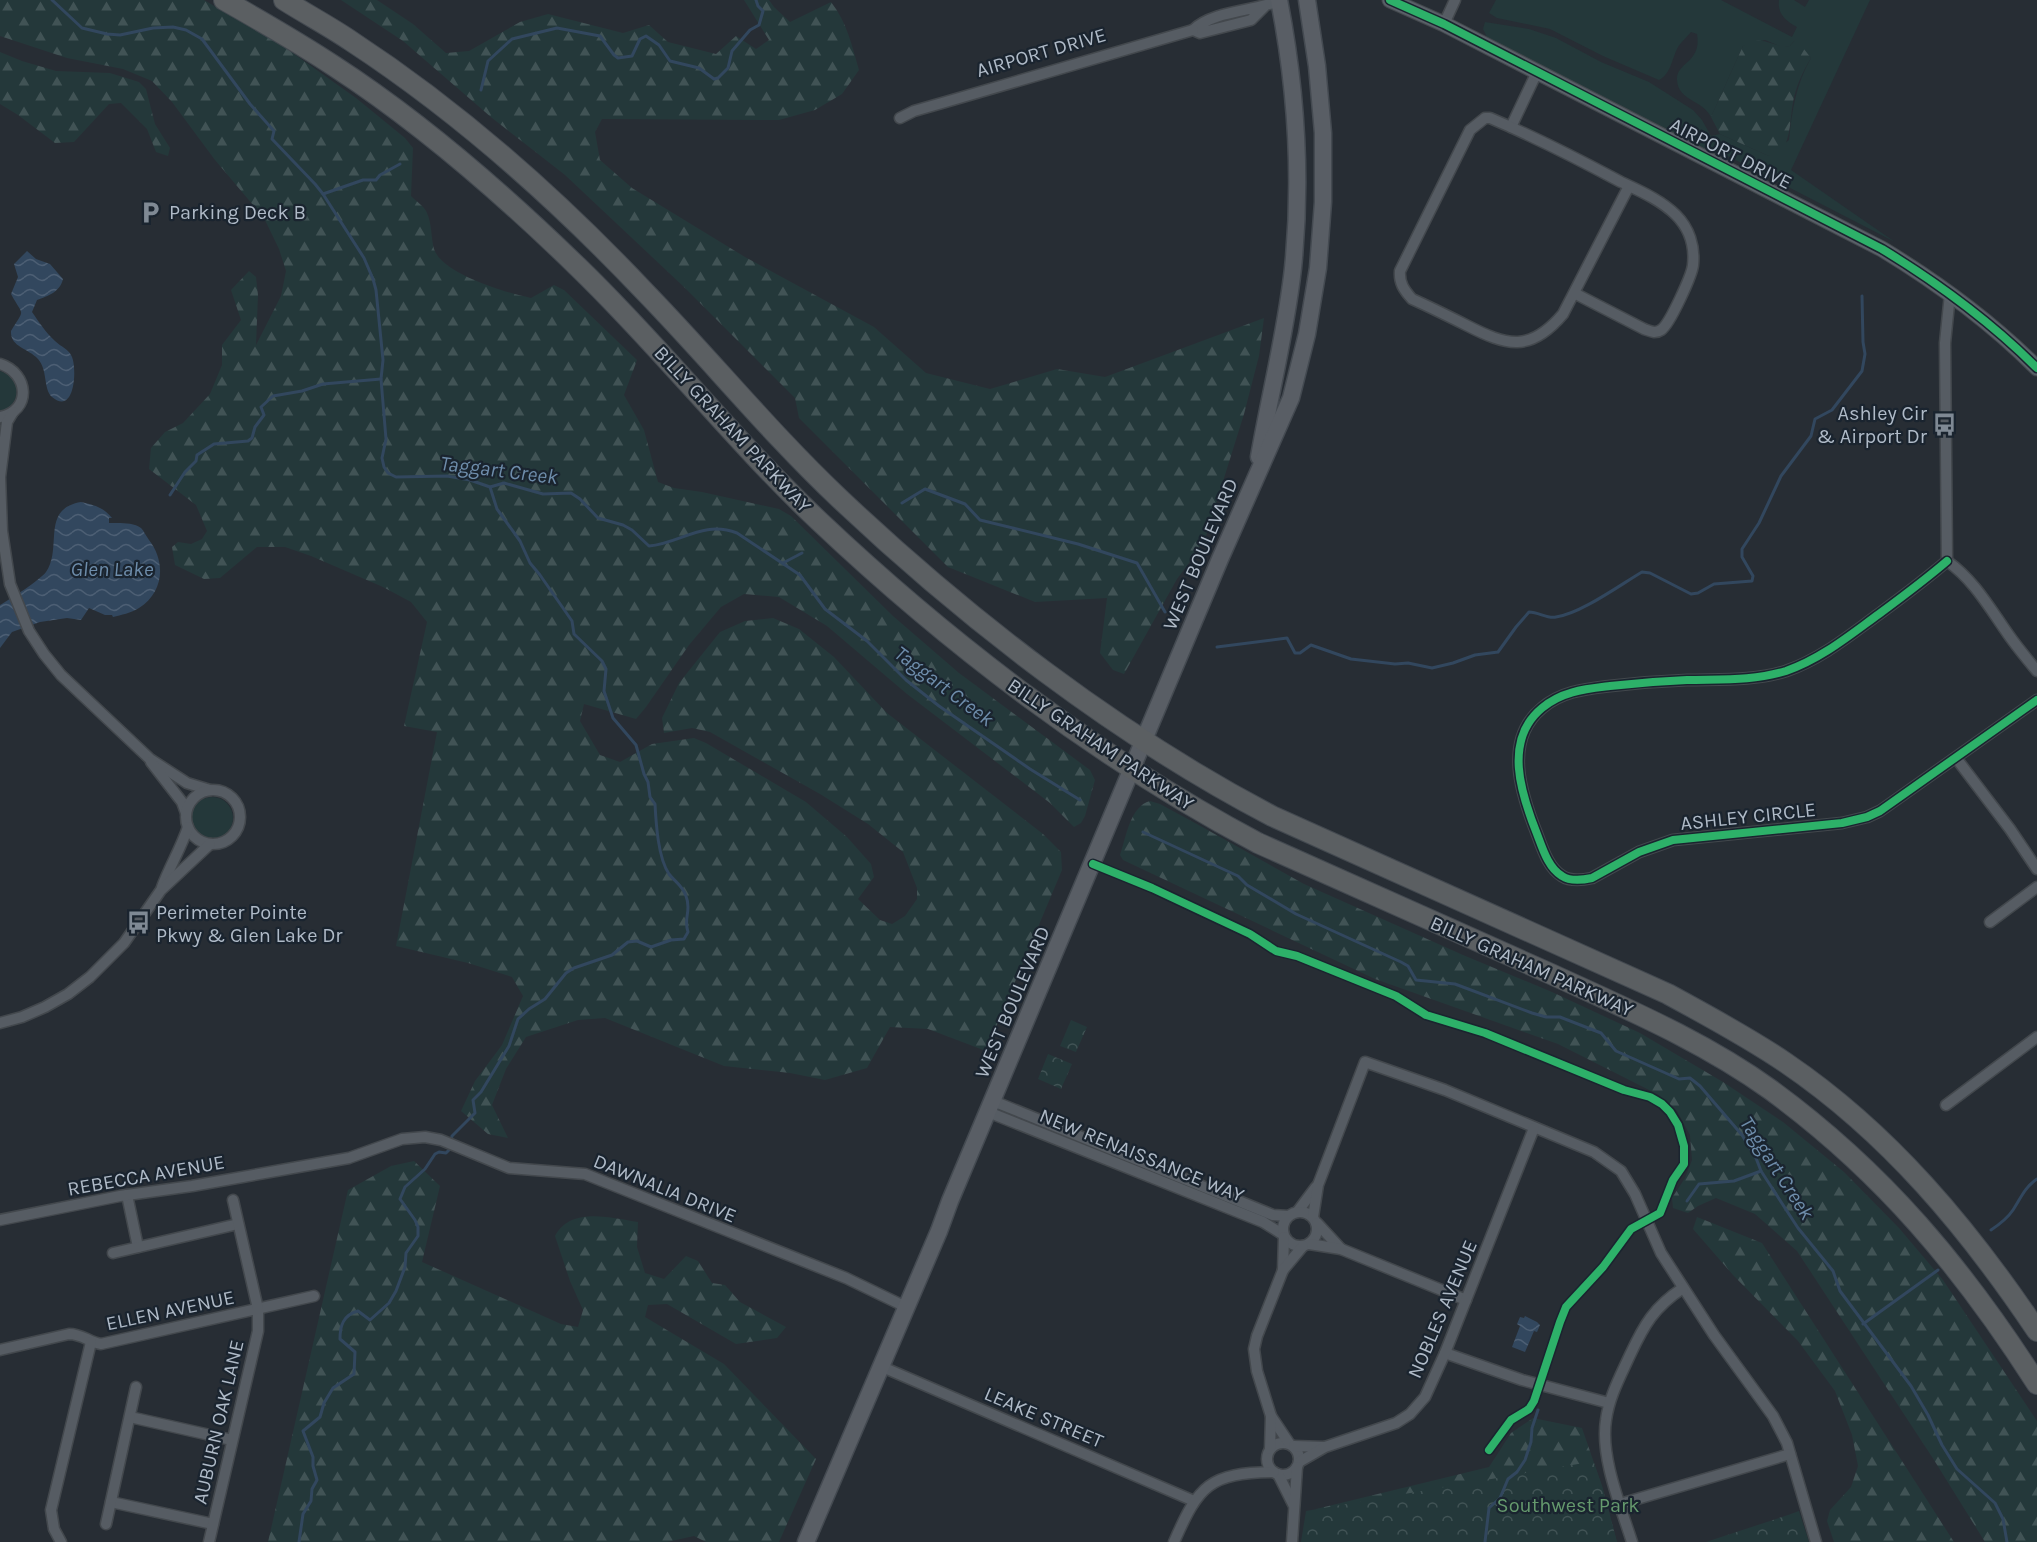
<svg xmlns="http://www.w3.org/2000/svg" width="2037" height="1542" font-family="Karla,sans-serif">
<style>
.grass{fill:#24383a}
.forest{fill:url(#forest-firs)}
.park{fill:url(#park-crowns)}
.water{fill:url(#water-waves)}
.lines{fill:none;stroke-linecap:round;stroke-linejoin:round}
.stream{stroke:#32475e;stroke-width:3}
.street-casing{stroke:#43484d;stroke-width:13}
.secondary-casing{stroke:#43484d;stroke-width:17}
.primary-casing{stroke:#444a51;stroke-width:19}
.highway-casing{stroke:#434950;stroke-width:22}
.street{stroke:#565c63;stroke-width:10}
.secondary{stroke:#5a6068;stroke-width:15}
.primary{stroke:#595e65;stroke-width:16}
.highway{stroke:#5b5f62;stroke-width:20}
.cycleway-casing{stroke:#1a242f;stroke-width:11}
.cycleway{stroke:#2db169;stroke-width:8}
.labels{text-anchor:middle;stroke-width:4.5;stroke-linejoin:round;paint-order:stroke}
.street-label{font-size:20px;fill:#afbac7;stroke:#1a242f}
.poi-label{font-size:20px;fill:#afbac7;stroke:#1a242f;text-anchor:start}
.park-label{font-size:20px;fill:#65996d;stroke:#1a242f}
.water-label{font-size:21px;font-style:italic;fill:#6e8dab;stroke:#1a242f}
</style>
<defs>
<pattern id="forest-firs" width="22" height="20" patternUnits="userSpaceOnUse" patternTransform="scale(1.5)"><rect width="22" height="20" fill="#24383a"/><path d="M5 1l3.5 6h-7zM16 11l3.5 6h-7z" fill="#415355"/></pattern>
<pattern id="park-crowns" width="20" height="18" patternUnits="userSpaceOnUse" patternTransform="scale(1.5)"><rect width="20" height="18" fill="#24383a"/><path d="M2 6a3 3 0 1 1 6 0M12 15a3 3 0 1 1 6 0" fill="none" stroke="#415355"/></pattern>
<pattern id="water-waves" width="16" height="10" patternUnits="userSpaceOnUse" patternTransform="scale(1.5)"><rect width="16" height="10" fill="#32475e"/><path d="M0 5q4-4 8 0t8 0" fill="none" stroke="#4d5f74"/></pattern>
</defs>
<rect width="100%" height="100%" fill="#272d34"/>
<g class="grass">
<path d="M1496,0h225l71,37 5,-10c-11,-6 -20,-13 -18,-27h15l11,7 4,-7h61l-79,170 104,72 -177,-91 -3,4 -134,-66 -94,-52 -4,-8 2,-7 44,7 27,9 45,24 48,20 44,28 9,10 9,16 9,-2 49,22 20,-16c3,-30 7,-56 22,-82l-16,-18 -5,6 -8,1 -17,-7 -22,6 -32,71c-8,-17 -33,-16 -34,-37 -1,-18 25,-17 20,-46l-6,-2c-4,5 -9,9 -13,15 -6,11 -7,27 -19,33l-56,-24 -53,-27 -53,-11 -8,-5z"/>
<path d="M0,371c22,7 22,34 0,41z"/>
<circle cx="212" cy="818" r="21"/>
</g>
<g class="forest">
<path d="M0,0h204l79,46 73,52 49,40 8,10 -2,48c5,5 14,11 16,17 5,11 4,25 7,36 8,25 73,44 97,49l23,-13 10,5 73,70 -13,35 20,35 14,52 16,6 28,4 77,17 12,7 102,100 66,57 131,97 5,10 -10,36 -4,7 -7,4 -24,-24 -143,-109 -80,-68 -48,-29 -35,-3 -23,13 -32,38 -43,62 -10,12 -52,-15 -4,17 20,34 20,7 32,-18 42,-6 12,5 100,59 41,35 24,27 3,13 -16,22 22,21 12,4 13,-8 12,-17v-11l-14,-36 -35,-28 -48,-30 -110,-62 -18,-4 -28,5 -2,-15 17,-35 41,-51 25,-11 28,-3 26,11 35,28 53,56 156,121 18,18 1,18 -76,181 -58,-22 -38,-2 -23,41 -42,12 -35,-7 -66,-7 -119,-48 -27,2 -52,17 -20,32 -14,36 16,33 -20,-4 -27,-23 14,-30 27,-36 21,-49 -11,-19 -44,-14 -72,-17 41,-214 -33,-6 23,-104 -16,-20 -28,-15 -72,-31 -26,-9h-28l-37,31 -16,1 -29,-14 -3,-18 6,-5 13,2 11,-5 5,-8 -11,-26 -47,-36 2,-21 14,-16 18,-9 27,-29 12,-29v-20l19,-25 -10,-30 18,-19 7,6 2,18 -2,50 25,-49 5,-25 -7,-22 -15,-31 -49,-58 -43,-58 -20,-21 -29,-12 -56,-11 -67,-22z"/>
<path d="M341,0h36l36,24 33,29 23,-2 51,-29 28,-8 75,19 26,-8 19,17 48,12 20,-18 20,13 13,-9 -25,-40h25l5,7 16,15 41,-20c16,20 21,44 28,68l-17,24 -27,16 -36,10 -177,-1 -7,13 5,28 32,28 113,69 129,70 52,46 64,16 67,-20 48,8 159,-59 -5,38 -15,58 -38,122 -14,23 -15,20 -53,95 -11,-4 -13,-17 7,-55 -72,4 -87,-35 -149,-149 -4,-20 -111,-111 -119,-112 -73,-57 -89,-77z"/>
<path d="M1796,39l15,19c-8,13 -15,28 -18,44 -3,18 -2,33 -11,50l-13,4 -49,-22 -9,-17 32,-71c21,-13 28,2 47,0z"/>
<polygon points="0,52 22,61 56,71 110,73 139,82 146,89 155,124 170,148 168,156 156,152 147,129 121,103 109,104 74,142 55,143 18,115 0,104"/>
<path d="M1150,801l10,3 35,19 109,61 159,71 89,37 88,41 83,49 60,40 61,50 55,56 44,52 94,141v121h-52l-51,-82 -137,-209 -42,-37 -39,-16 -18,8 -10,7 -15,-5 -1,-10 13,-20 7,-18 -2,-25 -13,-24 -18,-16 -101,-51 -183,-65 -252,-119 -3,-5c6,-17 10,-49 30,-54z"/>
<path d="M414,1161l26,25 -18,76 139,62 17,3 5,-17 -13,-29 -15,-45c16,-30 56,-18 83,-14l-1,25 8,26 19,6 22,-23 12,5 14,22 13,2 15,17 46,25 -9,11 -41,6 -69,-40 -19,1 -3,12 79,47 92,95 -37,83h-73l-12,-6 -27,6h-399l80,-352 43,-24z"/>
<polygon points="1697,1217 1762,1243 1954,1542 1834,1542 1827,1521 1830,1510 1851,1487 1858,1466 1852,1435 1835,1391 1798,1341 1733,1275 1693,1229"/>
<polygon points="1533,1418 1582,1428 1602,1486 1617,1542 1311,1542 1316,1509 1489,1467 1511,1433"/>
</g>
<g class="park">
<polygon points="1071,1020 1087,1027 1076,1052 1060,1046"/>
<polygon points="1048,1054 1072,1064 1061,1089 1038,1079"/>
<polygon points="1594,1463 1602,1486 1617,1542 1301,1542 1306,1511 1578,1464"/>
<polygon points="1799,1511 1809,1542 1706,1542 1788,1515"/>
</g>
<g class="water">
<path d="M27,251l9,8 14,5 13,15c-3,13 -15,17 -26,21l-5,12c7,10 14,21 23,29 6,6 14,8 17,16 5,12 3,59 -20,40 -9,-8 -4,-27 -14,-38 -10,-11 -28,-12 -27,-28 14,-24 13,-13 0,-37l7,-17 -4,-13z"/>
<path d="M81,502c13,3 22,5 31,16h-3v5c10,0 24,-1 32,5 3,3 5,8 8,12 17,22 15,52 -10,68 -8,5 -18,7 -26,9l-1,-2h-7l-16,-7 -8,12 -14,-2 -27,4 -28,10 -12,16v-43c9,-5 40,-25 46,-33 17,-24 -6,-63 35,-70z"/>
<polygon points="1525,1316 1537,1322 1540,1325 1537,1332 1534,1331 1525,1352 1512,1347 1520,1326 1517,1324 1520,1317 1524,1318"/>
</g>
<g class="lines">
<g class="stream">
<path d="M52,0l30,28 25,6 13,1 33,-7 20,-1 13,3 16,9 48,65 24,27 -2,8 43,45 8,10 41,64 9,21 3,11 7,70 -2,19 5,60 -4,19 2,9 4,6 8,4 51,-1 23,4 20,7 14,-4 39,11 28,-1 9,6 18,19 25,7 9,5 17,16c32,-3 54,-26 88,-13l63,42 25,34 42,32 39,39 33,26 91,63 50,31"/>
<polyline points="481,90 488,61 512,39 557,28 600,36 614,55 618,58 632,56 640,39 646,36 659,45 670,61 699,68 714,79 718,78 728,68 732,51 750,30 759,25 763,11 758,6 756,0"/>
<polyline points="323,194 363,180 376,180 380,175 400,164"/>
<polyline points="170,495 185,472 196,461 197,455 214,444 248,441 252,438 255,427 264,415 261,407 273,396 302,391 323,384 381,379"/>
<polyline points="902,503 925,489 965,504 980,520 1078,544 1137,563 1165,612"/>
<polyline points="783,563 802,553"/>
<path d="M1217,647l70,-9 8,15h5l11,-8 40,14 44,5 13,-1 24,5 21,-5 22,-8 23,-3 18,-25 13,-15c10,0 18,7 27,5 24,-3 64,-32 86,-45l8,1 41,21 7,-1 16,-9 38,-3 1,-5 -11,-19v-8l17,-26 22,-47 30,-40 4,-17 17,-9 30,-39 3,-17 -2,-12 -1,-46"/>
<polyline points="1143,832 1238,876 1247,885 1296,914 1401,962 1408,966 1416,980 1455,984 1532,1013 1546,1017 1560,1017 1601,1033 1616,1051 1679,1079 1690,1078 1700,1086 1742,1135 1756,1158 1761,1171 1798,1228 1833,1271 1840,1291 1911,1386 1928,1415 1942,1445 1957,1469 1995,1503 2003,1519 2007,1542"/>
<path d="M451,1141l1,-5 23,-23 -2,-13 8,-8 28,-46 9,-27 11,-10 16,-10 21,-26 8,-5 38,-13 16,-13 9,-1 14,6 20,-7 13,-1 4,-7c-5,-15 4,-21 -2,-36 -3,-10 -11,-14 -17,-22 -11,-16 -13,-51 -14,-70l-5,-7 -2,-15 -4,-8 -8,-29 -23,-27 -9,-27 2,-22 -4,-8 -28,-27 -2,-13 -32,-46 -10,-12 -10,-22 -23,-32 -7,-22"/>
<polyline points="1687,1201 1699,1184 1734,1181 1761,1171"/>
<path d="M1991,1230c9,-6 16,-11 22,-20 8,-12 11,-22 24,-31"/>
<polyline points="1863,1324 1938,1270"/>
<path d="M299,1542l4,-28 8,-13 1,-12 5,-9 -4,-14v-9l-10,-26 17,-14 4,-14 9,-15 21,-14 1,-22 -15,-13c0,-13 3,-24 18,-28l12,9 19,-17 7,-12 9,-24 1,-14 12,-17v-9l-3,-7 -15,-21 5,-12 20,-18 10,-15 4,-2 7,1 3,-3"/>
<polyline points="1485,1542 1489,1508 1500,1498 1508,1479 1517,1472 1525,1460 1531,1442 1532,1428 1538,1410"/>
</g>
<defs>
<g id="street">
<path d="M1264,7l-13,13 -51,13 -7,-3c19,-19 61,-19 86,-29"/>
<polyline points="1444,24 1455,0"/>
<polyline points="900,118 914,111 942,103 1193,30"/>
<polyline points="1511,127 1537,72"/>
<path d="M1574,293l70,36c6,2 11,5 17,1 9,-6 31,-55 32,-65 2,-19 -4,-37 -17,-50 -15,-15 -36,-24 -55,-33 -43,-23 -86,-45 -131,-64h-5l-15,12 -70,141c-1,12 4,19 12,28 18,8 36,17 54,26 41,21 64,28 97,-11l66,-128"/>
<path d="M0,364c29,9 32,47 0,53"/>
<polyline points="13,412 7,422 0,477 2,531 10,584 29,631 44,654 61,675 150,759 187,783 210,790"/>
<path d="M1947,561c-22,19 -45,36 -68,53 -29,21 -58,45 -93,57 -32,10 -66,8 -99,9 -25,1 -51,3 -77,6 -24,3 -48,5 -68,22 -39,32 -21,86 -5,126 5,13 11,34 25,42 9,6 21,4 30,2l47,-26 34,-12 169,-17 25,-6 13,-6 157,-111"/>
<polyline points="1947,561 1945,343 1950,294"/>
<path d="M1947,561c27,19 42,46 61,73 9,13 19,25 29,37"/>
<polyline points="1956,758 2010,829 2037,869"/>
<polyline points="151,762 182,802 186,813"/>
<circle cx="213" cy="817" r="27"/>
<path d="M162,887c8,-21 19,-39 26,-60"/>
<polyline points="1990,922 2037,887"/>
<polyline points="0,1023 22,1017 45,1007 68,994 90,977 124,943 161,890 210,844"/>
<polyline points="993,1101 1273,1215 1288,1216"/>
<polyline points="1946,1105 2037,1037"/>
<polyline points="988,1112 1263,1222 1282,1234"/>
<polyline points="127,1195 138,1247"/>
<polyline points="1298,1211 1316,1187"/>
<circle cx="1300" cy="1229" r="17"/>
<polyline points="1313,1217 1318,1185 1365,1062 1445,1090 1594,1152 1621,1171 1635,1194 1661,1253 1714,1335 1773,1416 1787,1443 1816,1542"/>
<polyline points="0,1220 120,1196 192,1186 349,1158 402,1139 425,1137 441,1140 509,1168 585,1174 846,1278 906,1307"/>
<polyline points="1317,1223 1341,1249"/>
<polyline points="1309,1244 1341,1249 1466,1300"/>
<polyline points="113,1253 238,1224"/>
<polyline points="1283,1270 1284,1237"/>
<path d="M0,1350l69,-16c13,0 20,8 32,10l213,-48"/>
<polyline points="1445,1353 1522,1380 1609,1403"/>
<polyline points="880,1366 1194,1501"/>
<polyline points="130,1417 232,1440"/>
<circle cx="1283" cy="1459" r="16"/>
<polyline points="1289,1443 1271,1416 1257,1371 1254,1349 1257,1336 1283,1270 1303,1246"/>
<polyline points="1294,1446 1324,1447"/>
<polyline points="1270,1449 1271,1416"/>
<polyline points="1299,1462 1325,1447 1396,1423 1410,1414 1425,1397 1445,1353 1534,1128"/>
<polyline points="1278,1474 1293,1504"/>
<polyline points="111,1502 213,1524"/>
<polyline points="1620,1504 1790,1454"/>
<polyline points="106,1524 136,1387"/>
<polyline points="61,1542 54,1529 51,1510 91,1342"/>
<polyline points="209,1542 258,1331 258,1309 233,1200"/>
<path d="M1174,1542c25,-57 35,-69 100,-70"/>
<polyline points="1292,1542 1297,1467"/>
<path d="M1632,1542c-11,-35 -32,-85 -26,-122 3,-23 14,-43 24,-65 14,-30 24,-48 53,-67"/>
</g>
<path id="secondary" d="M1390,0l54,24 438,225c56,34 109,73 155,119"/>
<g id="primary">
<path d="M1259,457c11,-63 27,-125 34,-189 9,-89 3,-181 -14,-268"/>
<polyline points="806,1542 939,1231 950,1201 1220,559 1291,398 1307,334 1318,268 1323,202 1323,133 1317,66 1307,0"/>
</g>
<g id="highway">
<path d="M224,0c37,21 74,42 110,66 88,57 169,128 244,201 84,81 156,174 241,254 129,122 282,239 439,322 98,44 196,87 293,131 76,35 152,67 220,116 112,82 191,177 266,294"/>
<path d="M284,0c22,14 45,26 67,41 107,70 206,158 294,251 66,68 126,142 195,207 127,120 277,236 432,317l396,178c40,22 80,43 118,69 103,70 182,165 251,268"/>
</g>
</defs>
<use href="#street" class="street-casing"/>
<use href="#secondary" class="secondary-casing"/>
<use href="#primary" class="primary-casing"/>
<use href="#highway" class="highway-casing"/>
<use href="#street" class="street"/>
<use href="#secondary" class="secondary"/>
<use href="#primary" class="primary"/>
<use href="#highway" class="highway"/>
<defs>
<g id="cycleway">
<path d="M1390,0l54,24 438,225c56,34 109,73 155,119"/>
<path d="M1947,561c-22,19 -45,36 -68,53 -29,21 -58,45 -93,57 -32,10 -66,8 -99,9 -25,1 -51,3 -77,6 -24,3 -48,5 -68,22 -39,32 -21,86 -5,126 5,13 11,34 25,42 9,6 21,4 30,2l47,-26 34,-12 169,-17 25,-6 13,-6 157,-111"/>
<polyline points="1093,864 1152,888 1250,934 1276,951 1297,956 1396,996 1426,1015 1485,1033 1624,1090 1650,1097 1662,1104 1670,1112 1678,1125 1684,1146 1684,1164 1673,1180 1660,1213 1631,1229 1603,1267 1566,1307 1560,1322 1534,1401 1529,1409 1511,1420 1489,1450"/>
</g>
</defs>
<use href="#cycleway" class="cycleway-casing"/>
<use href="#cycleway" class="cycleway"/>
</g>
<defs>
<symbol id="parking-bare" viewBox="-9 -9 18 18"><path d="M-3.5-5.5H1a3.5 3.5 0 0 1 0 7H-1V5.5H-3.5ZM-1-3.4V-.6H.8a1.4 1.4 0 0 0 0-2.8Z" fill="#7f8994" stroke="#1a242f" stroke-width="2.5" paint-order="stroke"/></symbol>
<symbol id="bus-bare" viewBox="-9 -9 18 18"><path d="M-5-6H5V4H4V6H2V4H-2V6H-4V4H-5ZM-3.5-4V0h7V-4ZM-3.5 1.2v1.5H-2V1.2ZM2 1.2v1.5H3.5V1.2Z" fill="#7f8994" stroke="#1a242f" stroke-width="2.5" paint-order="stroke"/></symbol>
</defs>
<g fill-rule="evenodd">
<use href="#parking-bare" x="134" y="196" width="33" height="33"/>
<use href="#bus-bare" x="1928" y="408" width="33" height="33"/>
<use href="#bus-bare" x="122" y="906" width="33" height="33"/>
</g>
<g class="labels">
<g class="street-label">
<text transform="translate(1041 52) rotate(-16)" y="7">AIRPORT DRIVE</text>
<text transform="translate(1731 153) rotate(27)" y="7">AIRPORT DRIVE</text>
<text transform="translate(733 429) rotate(47)" y="7">BILLY GRAHAM PARKWAY</text>
<text transform="translate(1200 554) rotate(-67)" y="7">WEST BOULEVARD</text>
<text transform="translate(1101 744) rotate(34)" y="7">BILLY GRAHAM PARKWAY</text>
<text transform="translate(1748 816) rotate(-6)" y="7">ASHLEY CIRCLE</text>
<text transform="translate(1532 966) rotate(24)" y="7">BILLY GRAHAM PARKWAY</text>
<text transform="translate(1012 1002) rotate(-67)" y="7">WEST BOULEVARD</text>
<text transform="translate(1142 1155) rotate(22)" y="7">NEW RENAISSANCE WAY</text>
<text transform="translate(146 1175) rotate(-10)" y="7">REBECCA AVENUE</text>
<text transform="translate(665 1188) rotate(22)" y="7">DAWNALIA DRIVE</text>
<text transform="translate(1442 1309) rotate(-67)" y="7">NOBLES AVENUE</text>
<text transform="translate(170 1310) rotate(-12)" y="7">ELLEN AVENUE</text>
<text transform="translate(1044 1417) rotate(23)" y="7">LEAKE STREET</text>
<text transform="translate(218 1422) rotate(-77)" y="7">AUBURN OAK LANE</text>
</g>
<g class="poi-label">
<text x="169" y="219">Parking Deck B</text>
<text x="1927" y="420" text-anchor="end">Ashley Cir<tspan x="1927" dy="23">&amp; Airport Dr</tspan></text>
<text x="156" y="919">Perimeter Pointe<tspan x="156" dy="23">Pkwy &amp; Glen Lake Dr</tspan></text>
</g>
<g class="park-label">
<text x="1568" y="1512">Southwest Park</text>
</g>
<g class="water-label">
<text transform="translate(499 470) rotate(7)" y="7">Taggart Creek</text>
<text x="112" y="576">Glen Lake</text>
<text transform="translate(944 686) rotate(37)" y="7">Taggart Creek</text>
<text transform="translate(1777 1168) rotate(57)" y="7">Taggart Creek</text>
</g>
</g>
</svg>
